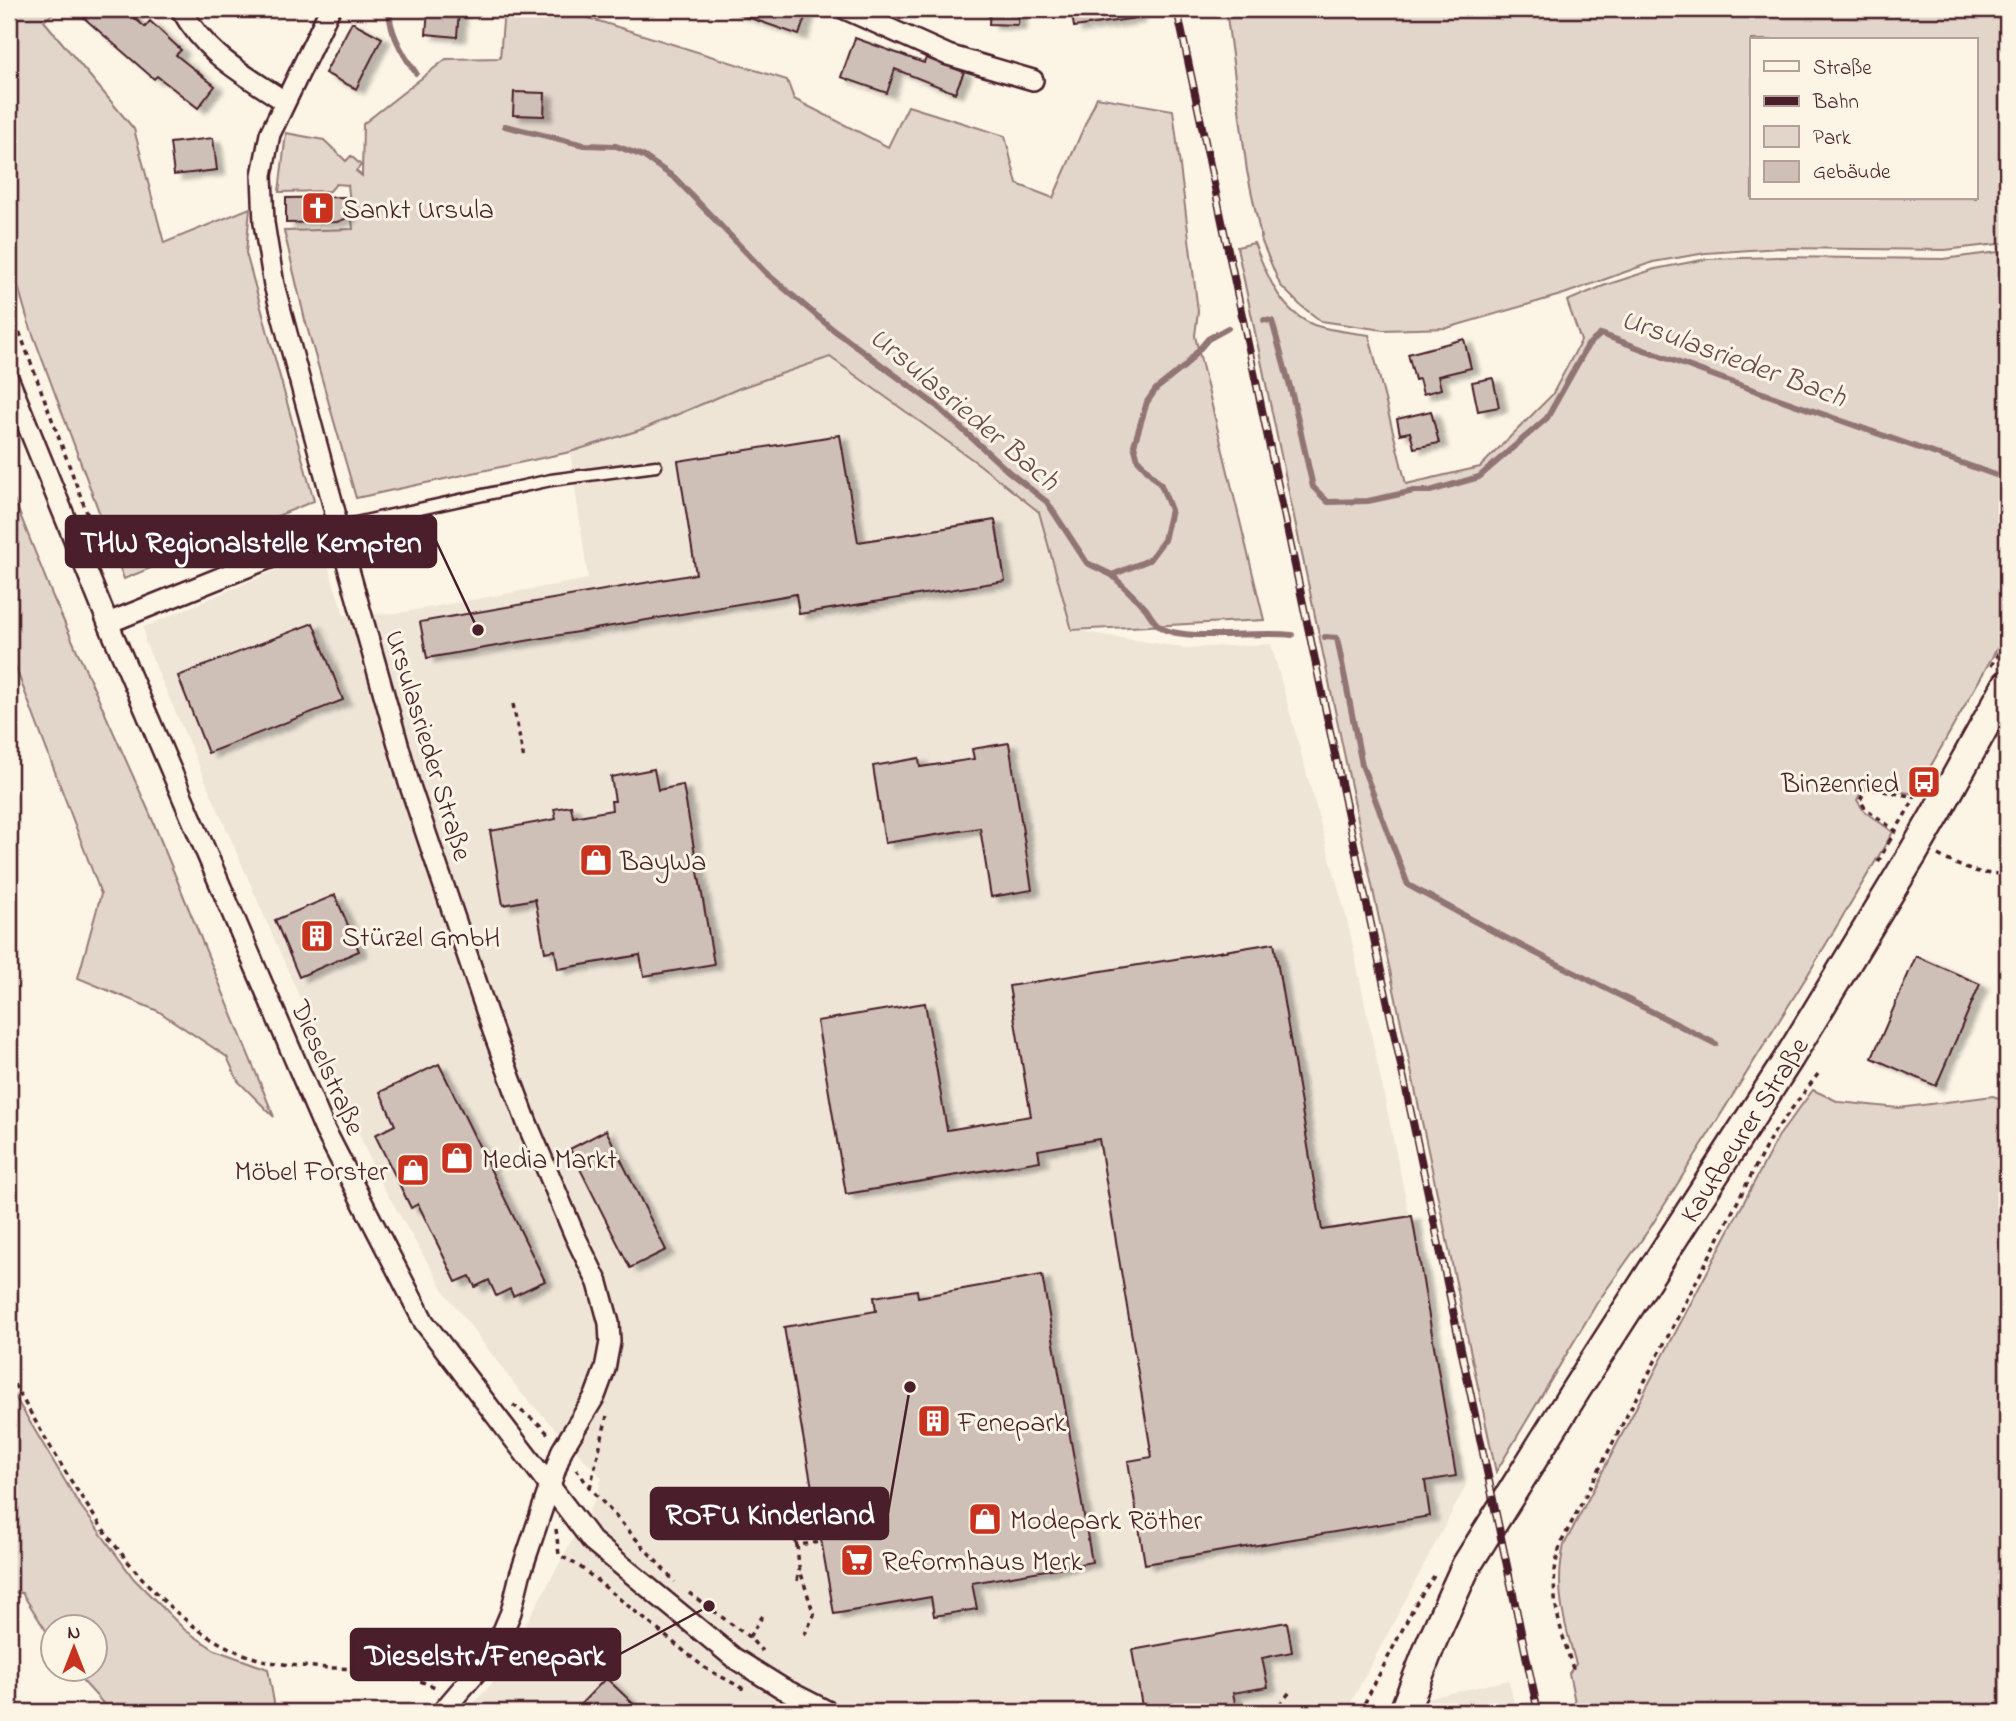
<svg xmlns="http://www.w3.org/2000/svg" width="2016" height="1721" font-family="'Indie Flower',sans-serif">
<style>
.built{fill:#eee5d7}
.green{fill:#e2d5ca;stroke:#967a7a;stroke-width:2;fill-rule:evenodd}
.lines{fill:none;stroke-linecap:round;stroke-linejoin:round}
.stream{stroke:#917474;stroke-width:6}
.building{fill:#cfc0b7;stroke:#4a1f2b;stroke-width:2;filter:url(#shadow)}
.service-casing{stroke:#4a1f2b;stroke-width:15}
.minor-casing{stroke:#4a1f2b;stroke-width:24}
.secondary-casing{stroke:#4a1f2b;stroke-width:33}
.path{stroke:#4a1f2b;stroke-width:3.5;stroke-dasharray:5 5;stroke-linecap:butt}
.service{stroke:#fcf5e5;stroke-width:10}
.minor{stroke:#fcf5e5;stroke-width:19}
.secondary{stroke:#fcf5e5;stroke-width:28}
.rail-casing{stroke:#4a1f2b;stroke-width:8}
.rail{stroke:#fcf5e5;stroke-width:5;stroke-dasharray:16;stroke-linecap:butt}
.secondary-bridge-casing{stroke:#4a1f2b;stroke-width:33;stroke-linecap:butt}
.path-bridge{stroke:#4a1f2b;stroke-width:3.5;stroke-dasharray:5 5;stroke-linecap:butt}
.secondary-bridge{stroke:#fcf5e5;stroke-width:28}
.labels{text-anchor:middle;stroke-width:6;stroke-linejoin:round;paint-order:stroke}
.poi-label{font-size:28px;fill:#4a1f2b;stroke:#fcf5e5;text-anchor:start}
.street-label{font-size:28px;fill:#4a1f2b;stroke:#fcf5e5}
.water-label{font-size:30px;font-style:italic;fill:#6d4950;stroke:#fcf5e5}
.leader{fill:none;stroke:#4a1f2b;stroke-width:2.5}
.callout-dot{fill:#4a1f2b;stroke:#fcf5e5;stroke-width:2.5}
.callout{fill:#4a1f2b;stroke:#4a1f2b;stroke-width:2.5}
.callout-label{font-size:30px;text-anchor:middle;font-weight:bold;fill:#fff}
</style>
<defs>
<filter id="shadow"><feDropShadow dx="8" dy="4.5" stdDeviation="2" flood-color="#0004"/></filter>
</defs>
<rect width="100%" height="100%" fill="#fcf5e5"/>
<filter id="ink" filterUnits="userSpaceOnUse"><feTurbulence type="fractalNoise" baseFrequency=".0143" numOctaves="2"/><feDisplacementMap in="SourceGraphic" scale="14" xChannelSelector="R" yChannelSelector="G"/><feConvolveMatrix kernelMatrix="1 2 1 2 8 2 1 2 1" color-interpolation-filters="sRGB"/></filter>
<g filter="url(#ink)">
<g class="built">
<polygon points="830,357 980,465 1039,512 1073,630 1186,648 1271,644 1348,923 1466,1486 1346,1712 466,1712 494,1681 596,1498 602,1478 521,1393 446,1294 379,1180 145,642 144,627 309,556 326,560 344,615 399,613 588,579 570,452 643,429 740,388"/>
<polygon points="1509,1680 1516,1712 1411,1712 1414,1701"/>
</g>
<g class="green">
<polygon points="9,9 58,9 44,21 134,129 164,243 250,208 246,253 314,501 124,579 28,321 9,255"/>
<polygon points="504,9 560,9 787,80 794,99 888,147 908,106 1005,136 1017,184 1053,198 1097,97 1173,110 1198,311 1195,336 1264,620 1072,630 1039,512 980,465 830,357 740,388 643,429 570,452 356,498 305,320 284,231 353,229 348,185 336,184 330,191 279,192 286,133 324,140 346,161 351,156 361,165 356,171 362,176 363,124 446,59 500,58"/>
<path d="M1226,9h781v234l-62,7 -165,-2 -74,5 -53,9 -89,32 -117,34 -64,2 -62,-9 -21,-16 -20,-20 -18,-43 -15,-71zM1752,40h224v158h-224z"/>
<path d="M1254,243c13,31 25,68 60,82 17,6 37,7 55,10l37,149 74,-17 72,-72 29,-54 -14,-40 36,-15 52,-17 52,-10 71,-2 165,2 64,-8v380l-92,163 -50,-8 -8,14 7,11 29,21 -86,144 -157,252 -53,75 -101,169 -259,-1225z"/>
<polygon points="9,487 53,597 150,814 274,1117 238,1081 227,1057 158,1011 78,978 101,894 9,650"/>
<path d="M1813,1090l26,12 60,6 94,-12 14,5v611h-430l-8,-39 7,-9c-12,-42 -22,-74 -12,-119l214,-408z"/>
<polygon points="9,1387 77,1501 134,1579 185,1630 215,1650 268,1669 275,1708 281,1712 111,1712 72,1669 94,1668 94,1626 52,1626 52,1640 22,1593 9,1592"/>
</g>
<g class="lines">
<g class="stream">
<path d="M389,9c0,23 14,46 27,64"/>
<polyline points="505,126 584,145 616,146 643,156 675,178 766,273 830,327 937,406 1009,472 1047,502 1087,563 1112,575 1149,560 1164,540 1171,510 1161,485 1138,460 1134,445 1147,402 1156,389 1185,366 1208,339 1228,328"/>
<polyline points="1264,320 1272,321 1293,398 1313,487 1328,502 1368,501 1414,491 1430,491 1479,477 1547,418 1588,345 1601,334 1734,383 2007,479"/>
<path d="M1112,575c11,11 23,22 34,34 4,6 8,13 13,17 18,17 104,4 133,9"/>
<polyline points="1325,637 1337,638 1362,765 1408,885 1502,936 1716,1044"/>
</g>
</g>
<g class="building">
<polygon points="92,9 124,9 145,27 150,21 181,50 176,55 215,86 198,108 157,76 154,79 84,18"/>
<polygon points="428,9 459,9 457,37 426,34"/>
<polygon points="730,9 793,9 806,14 799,35 730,11"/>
<polygon points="990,9 1019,9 1018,25 989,24"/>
<polygon points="1071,9 1136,9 1137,18 1074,27"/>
<polygon points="352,22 382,38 356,89 325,73"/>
<polygon points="855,38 924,63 926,58 964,72 955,93 895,69 887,93 841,77"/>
<polygon points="514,92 545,93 544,116 513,115"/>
<polygon points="213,138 217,170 174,175 170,143"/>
<polygon points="345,197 349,203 349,212 345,219 337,222 286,223 286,198"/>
<polygon points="1464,339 1471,368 1438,376 1441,389 1423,394 1419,379 1415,380 1408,354"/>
<polygon points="1493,378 1499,407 1478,411 1472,382"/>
<polygon points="1431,411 1439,443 1414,448 1410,432 1400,434 1397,419"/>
<polygon points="840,435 858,542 995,520 1005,581 799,614 796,594 427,658 420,622 696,574 678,461"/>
<polygon points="313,623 343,700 208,753 178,676"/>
<polygon points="1009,743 1032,890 991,897 980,828 885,843 873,766 919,758 920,767 974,759 972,749"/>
<polygon points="654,769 658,790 683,785 714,964 644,976 640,955 558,969 555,950 545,952 535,899 503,905 490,831 556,819 554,809 571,806 573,817 612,810 611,801 615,801 611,777"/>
<polygon points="335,895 359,951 299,977 275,920"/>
<polygon points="1274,943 1322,1230 1412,1216 1456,1476 1425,1481 1430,1516 1145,1564 1128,1461 1152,1457 1099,1139 1038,1150 1040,1161 846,1194 817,1021 925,1003 947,1130 1031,1116 1009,986"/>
<polygon points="1916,956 1980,984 1936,1086 1872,1058"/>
<polygon points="439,1064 545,1281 513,1296 510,1289 496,1296 489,1280 475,1287 470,1276 456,1282 418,1204 411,1208 375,1135 395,1125 380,1092"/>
<polygon points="606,1130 666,1250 630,1268 570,1149"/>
<polygon points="1042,1275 1092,1562 972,1583 977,1609 934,1616 931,1597 834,1614 784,1327 876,1311 874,1297 917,1290 918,1297"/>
<polygon points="1287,1622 1292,1652 1262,1658 1268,1687 1233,1693 1237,1712 1143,1712 1132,1650"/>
<polygon points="606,1678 642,1712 573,1712"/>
</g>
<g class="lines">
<defs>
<polyline id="service" points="333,528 551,480 656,466"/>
<g id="minor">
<path d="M181,9c26,47 60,63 103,92"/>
<polyline points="845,9 948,55 1033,80"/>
<polyline points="9,380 108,623 325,1130 424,1322 592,1541 734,1658 782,1688 829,1712"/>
<polyline points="329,542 335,512 274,285 264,223 262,175 270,134 330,9"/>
<path d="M108,623l199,-80c16,-2 28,-2 38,13l64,227 84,248 34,92 48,113 23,47 11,40 1,19 -5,27 -10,27 -33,54 -42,125 -9,37 -16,38 -53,62"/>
</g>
<g id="secondary">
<polyline points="1937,812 2007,685"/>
<path id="s1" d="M1404,1712l28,-71 34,-75 111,-178 212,-330 123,-203"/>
</g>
</defs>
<use href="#service" class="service-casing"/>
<use href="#minor" class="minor-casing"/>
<use href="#secondary" class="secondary-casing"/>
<g class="path">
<polyline points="9,304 91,524"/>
<polyline points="9,332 16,327"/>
<polyline points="1991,666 2007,638"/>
<polyline points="513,704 524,760"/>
<polyline points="1897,832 1865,808 1860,800 1867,788 1916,797"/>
<path d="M1938,855c24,13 41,21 69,18"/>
<polyline points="1878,862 1889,842"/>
<path d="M9,1376c58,97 140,262 262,286 36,7 74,5 111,9 20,2 38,10 56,17"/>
<polyline points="513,1405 539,1424 550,1436"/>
<polyline points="576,1469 590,1488 675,1582"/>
<polyline points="590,1488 607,1416"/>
<polyline points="556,1529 559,1555 579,1566 705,1668 744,1689"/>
<polyline points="790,1533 797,1545 821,1542"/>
<polyline points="797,1545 799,1567 814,1615 804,1636"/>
<polyline points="797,1581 799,1569"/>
<polyline points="689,1593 749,1637 762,1651"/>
<polyline points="749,1637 764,1614"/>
<path d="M1573,1669c-14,-45 -27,-79 -12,-126l211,-408 46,-61"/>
<polyline points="848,1706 862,1712"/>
<polyline points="1273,1712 1290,1692"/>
<polyline points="1360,1712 1415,1605 1434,1576"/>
</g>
<use href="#service" class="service"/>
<use href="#minor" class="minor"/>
<use href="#secondary" class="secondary"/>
<defs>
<polyline id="rail" points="1177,9 1538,1712"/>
</defs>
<use href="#rail" class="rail-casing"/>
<use href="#rail" class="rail"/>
<defs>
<polyline id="secondary-bridge" points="1912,855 1937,812"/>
</defs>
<use href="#secondary-bridge" class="secondary-bridge-casing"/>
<polyline class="path-bridge" points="1889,842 1913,801"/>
<use href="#secondary-bridge" class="secondary-bridge"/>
</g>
</g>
<defs>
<symbol id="church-square" viewBox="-11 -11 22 22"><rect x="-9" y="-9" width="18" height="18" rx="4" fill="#c8321e" stroke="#fcf5e5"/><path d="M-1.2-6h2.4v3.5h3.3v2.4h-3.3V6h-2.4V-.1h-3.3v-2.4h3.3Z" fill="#fff"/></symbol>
<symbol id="bus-square" viewBox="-11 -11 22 22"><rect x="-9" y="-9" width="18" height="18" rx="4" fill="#c8321e" stroke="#fcf5e5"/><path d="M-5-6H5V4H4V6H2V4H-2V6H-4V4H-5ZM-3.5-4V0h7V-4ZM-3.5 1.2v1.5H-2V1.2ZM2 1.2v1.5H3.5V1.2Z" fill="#fff"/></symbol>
<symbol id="shop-square" viewBox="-11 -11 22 22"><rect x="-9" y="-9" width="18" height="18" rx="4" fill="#c8321e" stroke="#fcf5e5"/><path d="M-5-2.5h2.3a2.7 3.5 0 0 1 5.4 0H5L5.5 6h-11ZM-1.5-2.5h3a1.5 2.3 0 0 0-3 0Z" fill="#fff"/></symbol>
<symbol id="building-square" viewBox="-11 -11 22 22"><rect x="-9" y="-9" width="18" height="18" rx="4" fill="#c8321e" stroke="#fcf5e5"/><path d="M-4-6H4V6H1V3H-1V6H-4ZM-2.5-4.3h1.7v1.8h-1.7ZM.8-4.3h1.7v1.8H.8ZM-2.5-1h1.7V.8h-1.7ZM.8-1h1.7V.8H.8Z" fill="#fff"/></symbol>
<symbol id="supermarket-square" viewBox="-11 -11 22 22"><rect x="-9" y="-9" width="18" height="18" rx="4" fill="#c8321e" stroke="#fcf5e5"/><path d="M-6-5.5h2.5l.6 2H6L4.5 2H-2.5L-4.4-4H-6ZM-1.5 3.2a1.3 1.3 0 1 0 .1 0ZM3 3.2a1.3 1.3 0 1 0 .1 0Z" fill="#fff"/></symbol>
</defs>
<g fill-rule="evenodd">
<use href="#church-square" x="299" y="189" width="38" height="38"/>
<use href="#bus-square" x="1905" y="763" width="38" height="38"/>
<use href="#shop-square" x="577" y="841" width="38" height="38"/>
<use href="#building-square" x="298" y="917" width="38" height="38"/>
<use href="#shop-square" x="438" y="1139" width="38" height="38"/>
<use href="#shop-square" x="394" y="1151" width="38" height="38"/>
<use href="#building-square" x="915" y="1402" width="38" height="38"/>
<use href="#shop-square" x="966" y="1500" width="38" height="38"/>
<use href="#supermarket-square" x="838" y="1541" width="38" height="38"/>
</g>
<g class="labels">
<g class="poi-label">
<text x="342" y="218">Sankt Ursula</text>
<text x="1899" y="792" text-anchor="end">Binzenried</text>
<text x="620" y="870">BayWa</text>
<text x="342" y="946">Stürzel GmbH</text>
<text x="482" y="1168">Media Markt</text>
<text x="388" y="1180" text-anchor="end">Möbel Forster</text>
<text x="958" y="1431">Fenepark</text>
<text x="1010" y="1529">Modepark Röther</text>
<text x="882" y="1570">Reformhaus Merk</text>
</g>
<g class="street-label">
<text transform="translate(430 745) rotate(73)" y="10">Ursulasrieder Straße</text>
<text transform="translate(329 1067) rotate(66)" y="10">Dieselstraße</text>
<text dy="10" stroke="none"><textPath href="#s1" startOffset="676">Kaufbeurer Straße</textPath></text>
</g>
<g class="water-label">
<text transform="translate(1734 357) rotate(20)" y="10">Ursulasrieder Bach</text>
<text transform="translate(965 408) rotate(40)" y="10">Ursulasrieder Bach</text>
</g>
</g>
<path class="leader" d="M478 630L436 541M910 1387L888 1513M709 1606L620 1654"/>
<g class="callout-dot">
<circle cx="478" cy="630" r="7"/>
<circle cx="910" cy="1387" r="7"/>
<circle cx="709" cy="1606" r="7"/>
</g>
<g class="callout">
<rect x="66" y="516" width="370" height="51" rx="7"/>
<rect x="651" y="1488" width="237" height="51" rx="7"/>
<rect x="351" y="1629" width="269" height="51" rx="7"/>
</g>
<g class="callout-label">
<text x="251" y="552">THW Regionalstelle Kempten</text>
<text x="770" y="1524">ROFU Kinderland</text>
<text x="485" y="1665">Dieselstr./Fenepark</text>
</g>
<rect width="2016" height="1721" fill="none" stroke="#fcf5e5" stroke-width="35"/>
<rect x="18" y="18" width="1981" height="1686" fill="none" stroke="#4a1f2b" stroke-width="2.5" filter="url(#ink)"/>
<rect x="1750" y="38" width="228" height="161" fill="#fcf5e5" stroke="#b59f9b" stroke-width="2"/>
<rect x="1764" y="61" width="35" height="10" fill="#fcf5e5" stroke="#b59f9b" stroke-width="2"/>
<text x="1813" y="74" font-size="21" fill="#4a1f2b">Straße</text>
<rect x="1764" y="96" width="35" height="10" fill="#4a1f2b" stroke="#b59f9b" stroke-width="2"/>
<text x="1813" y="108" font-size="21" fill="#4a1f2b">Bahn</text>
<rect x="1764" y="126" width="35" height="21" fill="#e2d5ca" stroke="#b59f9b" stroke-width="2"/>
<text x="1813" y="144" font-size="21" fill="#4a1f2b">Park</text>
<rect x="1764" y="161" width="35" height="21" fill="#cfc0b7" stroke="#b59f9b" stroke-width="2"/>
<text x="1813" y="178" font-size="21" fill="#4a1f2b">Gebäude</text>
<g transform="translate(74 1648)"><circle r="33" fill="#fcf5e5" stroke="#b59f9b" stroke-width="2"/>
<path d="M0-5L12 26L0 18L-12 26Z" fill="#c8321e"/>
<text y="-10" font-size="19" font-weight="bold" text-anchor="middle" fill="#4a1f2b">N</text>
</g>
</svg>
